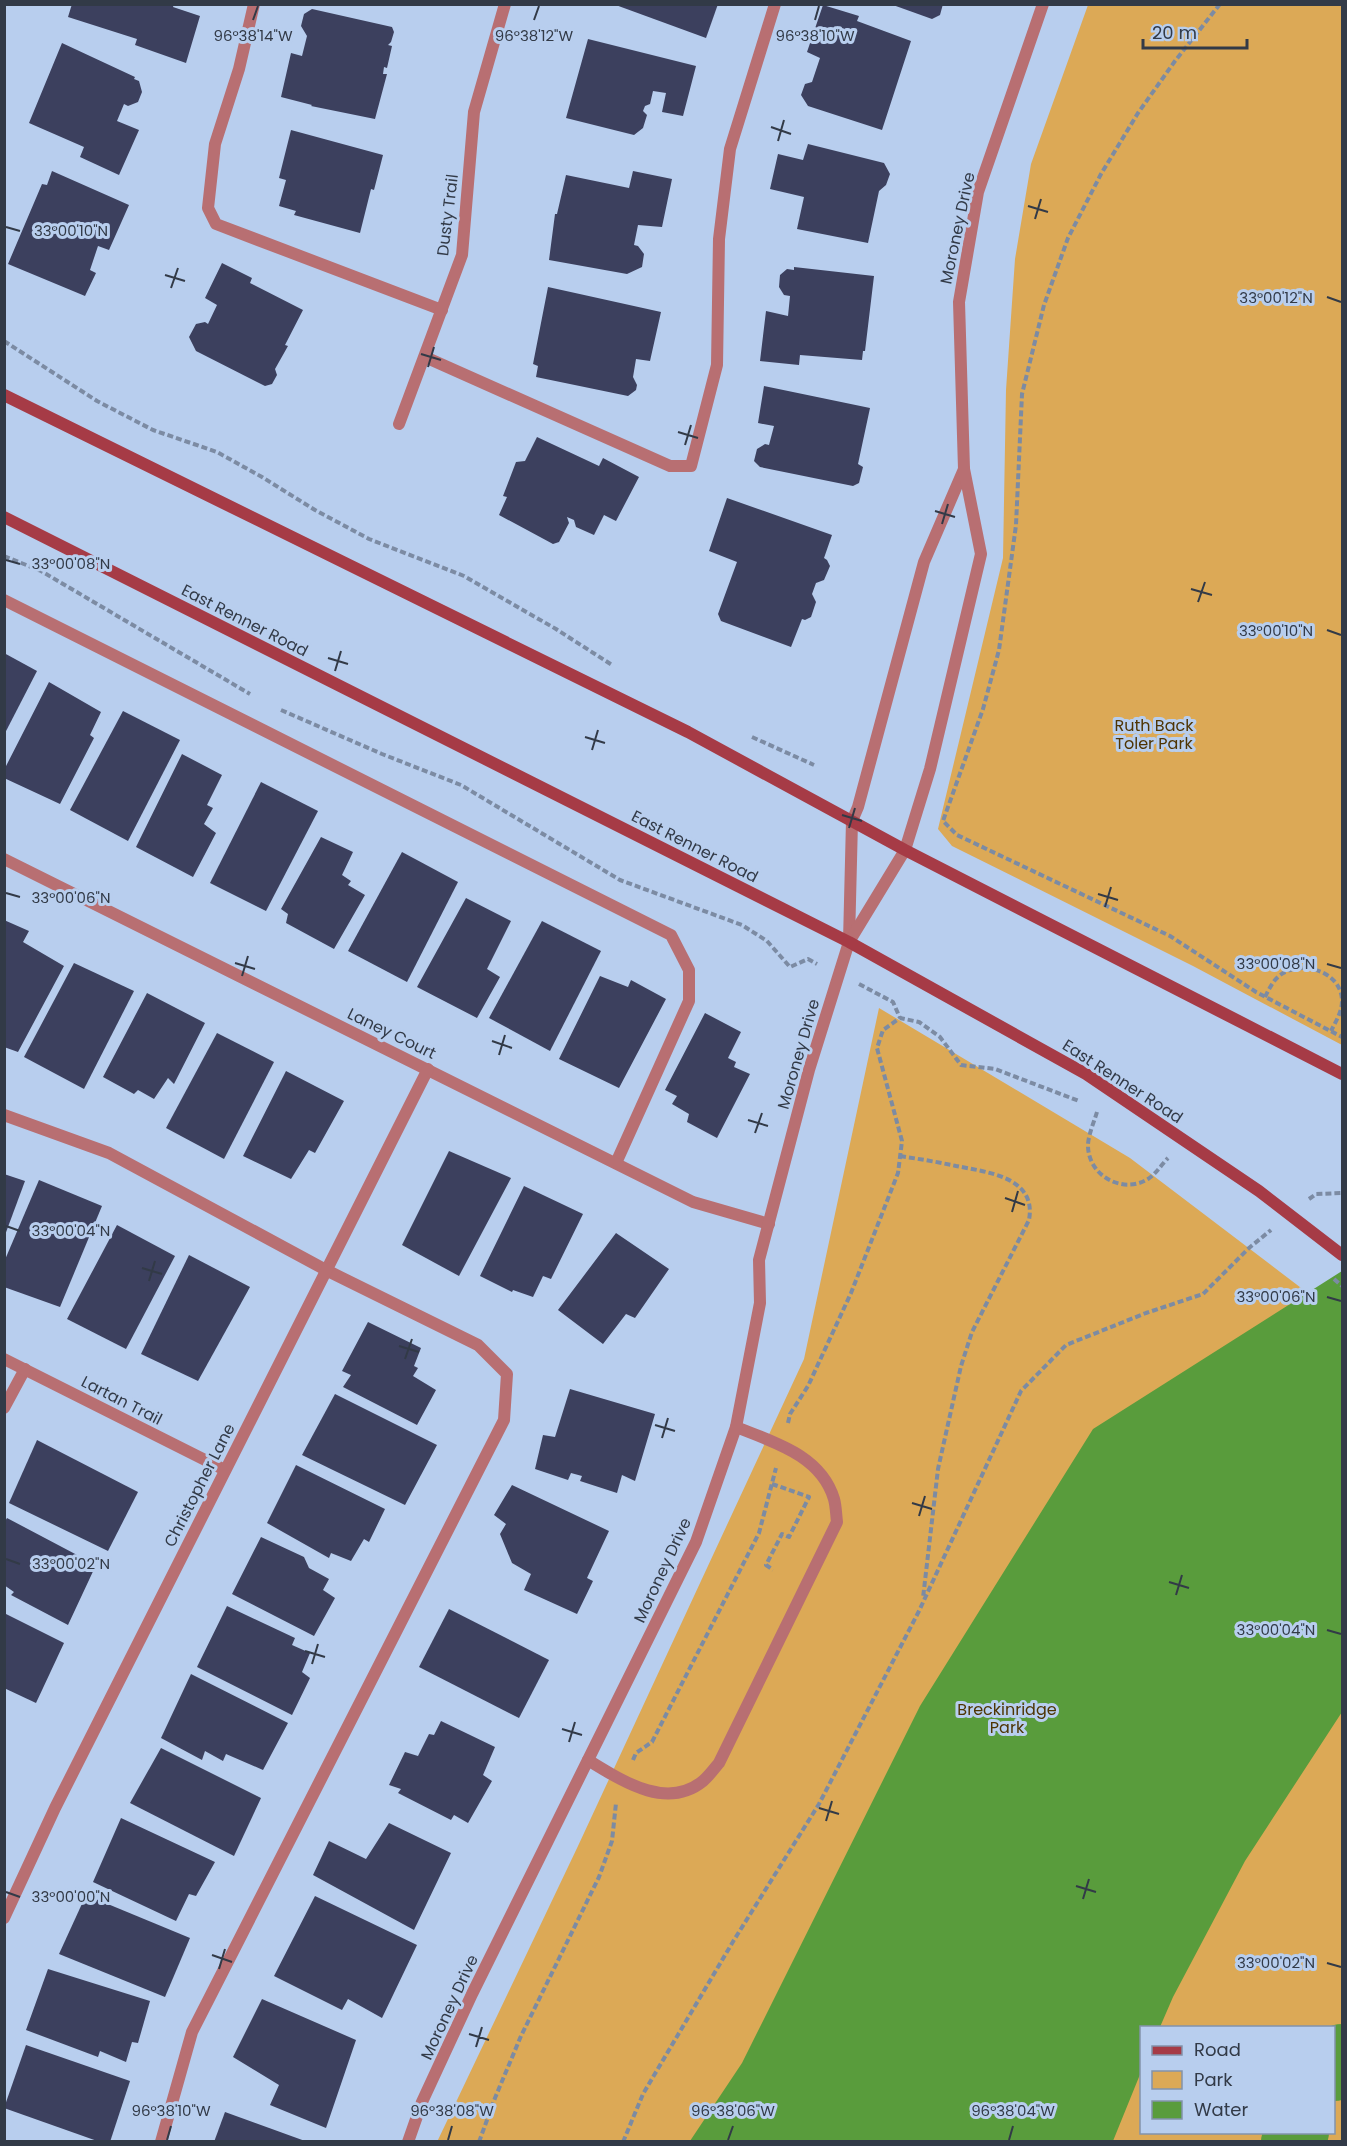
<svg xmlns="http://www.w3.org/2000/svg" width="1347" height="2146" font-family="Poppins,sans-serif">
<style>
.green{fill:#dca956;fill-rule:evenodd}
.water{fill:#599c3c}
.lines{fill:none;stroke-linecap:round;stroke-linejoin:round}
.river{stroke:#599c3c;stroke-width:62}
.building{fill:#3c405e}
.path{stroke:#7c8ba3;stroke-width:4;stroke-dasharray:6 3;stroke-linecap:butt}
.service{stroke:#b86f72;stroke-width:12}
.minor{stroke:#b86f72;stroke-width:12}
.secondary{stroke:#a63b46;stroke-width:12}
.ticks{fill:none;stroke:#323a47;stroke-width:2}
.labels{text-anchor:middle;stroke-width:6;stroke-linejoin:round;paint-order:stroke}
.street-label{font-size:16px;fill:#323a47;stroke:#b8ceee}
.park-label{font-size:16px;fill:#4e3403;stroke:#b8ceee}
.ticks-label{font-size:15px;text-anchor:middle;fill:#323a47;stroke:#b8ceee;stroke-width:6;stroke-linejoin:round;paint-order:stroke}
</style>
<rect width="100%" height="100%" fill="#b8ceee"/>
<g class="green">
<polygon points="1088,5 1342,5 1342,1045 1193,966 952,846 938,829 1003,558 1006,390 1015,259 1031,164"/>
<path d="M879,1008l251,150 212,161v822l-905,1 141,-296 226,-487zM1142,2028h192v104h-192z"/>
</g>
<polygon class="water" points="1342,1271 1342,1712 1245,1861 1173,1997 1160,2027 1142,2028 1141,2072 1113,2141 690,2141 742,2063 920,1706 1093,1429"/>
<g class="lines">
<g class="river">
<polyline points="1334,2070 1342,2055"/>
<polyline points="1292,2142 1298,2132"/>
</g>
</g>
<g class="building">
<polygon points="72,4 174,4 173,7 200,16 186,63 135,45 137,39 68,17"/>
<polygon points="613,4 718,4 706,38"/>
<polygon points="943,4 940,15 932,19 893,5"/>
<polygon points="823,5 859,16 857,21 911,41 882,130 808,106 801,95 805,84 812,82 820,58 807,52"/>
<polygon points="312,9 392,27 394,32 391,42 388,45 392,46 387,68 384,67 383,74 387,74 375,119 311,106 312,105 281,97 291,53 302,56 307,36 301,26 304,14"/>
<polygon points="588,39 696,66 683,116 662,112 666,93 653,91 650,104 645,106 643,111 647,115 643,128 634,135 566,118"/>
<polygon points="62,43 135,77 134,79 139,81 142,92 138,102 128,106 124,104 117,121 139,130 119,175 80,157 84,147 29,123"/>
<polygon points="291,130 383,155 374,190 371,189 360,233 294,215 296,211 279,206 286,180 279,178"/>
<polygon points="808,144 884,163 890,174 886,185 879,191 868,243 797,229 804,197 770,189 778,154 803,160"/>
<polygon points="52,171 129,205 109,250 98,246 90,270 96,273 85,296 8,264 42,184 47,185"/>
<polygon points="633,171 672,179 662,227 638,225 634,245 638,246 644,254 642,267 627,274 549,260 555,214 557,214 566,175 629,188"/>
<polygon points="222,263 252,278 250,283 303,310 285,345 288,346 275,369 277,375 272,384 265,386 196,351 189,337 196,324 205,322 208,324 217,305 205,298"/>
<polygon points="794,267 874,276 865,351 863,351 862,360 800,355 799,365 760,361 766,311 788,316 790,296 784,295 779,287 780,275 787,269 794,270"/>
<polygon points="548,287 661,312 650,361 636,359 633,377 637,385 636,390 628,396 536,377 538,366 533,364"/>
<polygon points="764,386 870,408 858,464 863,467 859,483 853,486 760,467 754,461 757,449 765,444 769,445 774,426 758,423"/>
<polygon points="537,437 599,466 603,458 639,477 616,521 604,515 594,535 576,527 574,520 567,517 569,523 559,542 553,544 499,515 507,497 503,496 516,462 525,461"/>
<polygon points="727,498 832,535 824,558 827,560 830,566 824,580 816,583 812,594 816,602 811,617 805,620 802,619 791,647 721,621 718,614 737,562 709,551"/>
<polygon points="4,653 37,671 4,735"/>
<polygon points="49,682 101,712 90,735 94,738 60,804 4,778 4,770"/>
<polygon points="123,711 180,740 128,841 70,810"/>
<polygon points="182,754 222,775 207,805 213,808 204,824 216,833 193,877 136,847"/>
<polygon points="261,782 318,811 266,911 210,883"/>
<polygon points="321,837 353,852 342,875 351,881 348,885 365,895 334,949 286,923 288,914 281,909"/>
<polygon points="402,852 458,882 407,982 348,951"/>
<polygon points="466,898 511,921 487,969 500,977 477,1018 417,987"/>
<polygon points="4,920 29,931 23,942 64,966 18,1052 4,1047"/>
<polygon points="542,921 601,951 550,1051 489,1018"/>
<polygon points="74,963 134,991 84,1089 24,1057"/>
<polygon points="600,976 628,987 631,980 666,999 619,1088 559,1059"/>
<polygon points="147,993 205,1023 174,1084 168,1078 154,1099 138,1090 134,1094 103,1077"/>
<polygon points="705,1013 741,1032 728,1058 736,1062 734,1067 750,1074 717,1138 687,1122 689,1114 672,1104 677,1096 665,1090"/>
<polygon points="217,1033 274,1062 224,1159 166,1128"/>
<polygon points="286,1071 344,1101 315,1153 309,1150 291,1179 243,1156"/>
<polygon points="449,1151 511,1178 459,1276 402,1245"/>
<polygon points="4,1174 25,1181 5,1235 4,1235"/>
<polygon points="39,1180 102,1206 60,1307 4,1287 4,1262"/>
<polygon points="524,1186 583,1214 551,1279 543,1276 533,1297 513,1290 512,1292 480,1276"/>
<polygon points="117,1225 175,1256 126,1349 67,1319"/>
<polygon points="616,1233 669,1269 635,1318 626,1314 603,1344 558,1310"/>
<polygon points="189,1255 250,1287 198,1381 141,1354"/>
<polygon points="368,1322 421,1348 414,1366 418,1368 413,1376 436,1390 417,1425 343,1387 351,1375 342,1371"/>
<polygon points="570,1389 655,1414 635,1481 622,1475 617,1493 580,1481 582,1476 571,1473 568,1480 535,1469 543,1435 555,1437"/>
<polygon points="335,1394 437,1445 405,1505 302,1455"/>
<polygon points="37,1440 138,1492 108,1551 9,1503"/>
<polygon points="296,1465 385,1509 369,1542 364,1539 351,1561 331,1553 329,1558 267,1523"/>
<polygon points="512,1485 609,1531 587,1578 593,1581 577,1614 524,1590 531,1574 512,1563 500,1534 506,1524 494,1515"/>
<polygon points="7,1518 96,1565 68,1625 11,1595 14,1592 4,1585 4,1523"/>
<polygon points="261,1537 304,1557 309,1568 329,1579 323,1590 335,1598 314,1636 232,1594"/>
<polygon points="227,1606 295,1638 292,1645 310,1653 302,1672 310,1678 292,1715 197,1667"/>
<polygon points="449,1609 549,1660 519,1718 419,1667"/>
<polygon points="4,1613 64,1643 36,1703 4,1688"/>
<polygon points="191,1674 288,1723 263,1770 226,1754 223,1761 205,1751 202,1760 161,1738"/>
<polygon points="441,1721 495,1747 483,1775 492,1781 468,1823 454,1815 451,1820 398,1793 401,1789 389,1785 405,1752 418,1756 429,1734 434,1735"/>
<polygon points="161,1748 261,1798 234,1856 130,1803"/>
<polygon points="121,1818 215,1862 196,1896 189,1894 176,1921 93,1882"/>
<polygon points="389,1823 451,1853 414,1930 313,1875 329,1841 366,1859"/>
<polygon points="86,1895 190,1938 165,1997 59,1954"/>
<polygon points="315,1896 417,1945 382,2018 348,1999 342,2010 274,1976"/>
<polygon points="48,1969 150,2001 138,2043 132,2042 126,2062 100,2051 98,2057 26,2030"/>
<polygon points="262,1999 356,2040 326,2128 270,2105 279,2085 233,2057"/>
<polygon points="26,2045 130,2081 110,2142 100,2142 4,2108"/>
<polygon points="225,2112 305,2141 305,2142 214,2142"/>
</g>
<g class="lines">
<g class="path">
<polyline points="1220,4 1175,61 1138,113 1101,174 1068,238 1044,305 1022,394 1016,525 999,650 983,709 943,821 957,835 1170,936 1256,992 1342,1037"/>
<polyline points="4,341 97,401 153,430 217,452 262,477 315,510 369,539 464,576 556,629 612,665"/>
<polyline points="4,556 41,571 250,694"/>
<polyline points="281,710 382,754 461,785 620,880 742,925 767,941 790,967 808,959 817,964"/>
<polyline points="752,737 814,765"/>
<polyline points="859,984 893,1002 900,1018"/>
<path d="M1265,997c3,-6 6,-12 10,-17 19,-23 67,-11 67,21 0,11 -6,20 -11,30"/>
<path d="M1097,1112c-3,10 -8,21 -9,32 -1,31 34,51 60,35 8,-5 14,-15 20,-21"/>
<path d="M900,1156c19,3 38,6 56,10 31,6 81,11 73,54l-57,112 -11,34 -23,103 -15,129"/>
<polyline points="1309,1199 1316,1194 1342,1193"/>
<polyline points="1334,1279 1342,1286"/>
<polyline points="788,1423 790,1414 808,1386 851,1293 898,1173 902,1141 877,1048 883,1030 900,1018 919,1022 940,1037 961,1065 995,1069 1079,1101"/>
<polyline points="772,1484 809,1497 789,1537 782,1534 766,1565 773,1570"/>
<polyline points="633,1760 636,1753 652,1742 759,1533 776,1468"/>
<polyline points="479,2142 495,2098 521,2036 599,1877 612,1841 616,1803"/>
<polyline points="623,2142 643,2094 734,1940 819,1804 919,1611 1021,1391 1066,1345 1146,1313 1203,1294 1249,1248 1271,1230"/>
</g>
<g class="service">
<polyline points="254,4 239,69 215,144 208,208 216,224 442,310"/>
<polyline points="425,357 670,466 691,466 717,365 719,239 730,149 775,4"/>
<polyline points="4,600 671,935 689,970 689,1001 616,1163"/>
<polyline points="4,1115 109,1153 326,1270 478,1345 507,1374 504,1420 192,2032 161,2142"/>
<polyline points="4,1408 25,1369"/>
<path d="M588,1760c33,20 78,51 115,21 6,-5 11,-12 16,-18l118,-241c-1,-8 -1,-16 -3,-23 -13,-44 -61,-57 -98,-72"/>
</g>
<g class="minor">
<polyline points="399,424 462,255 474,112 505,4"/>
<polyline points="4,859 693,1202 769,1224"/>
<polyline points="849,941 852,821 858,807 924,562 964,469"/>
<polyline points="4,1359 225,1470"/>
<polyline points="4,1918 55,1808 428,1069"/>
<polyline points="408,2142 422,2102 472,1994 696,1542 736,1427 760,1303 759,1260 809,1070 849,942 905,850 930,769 981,554 964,469 959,302 978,192 1043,4"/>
</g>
<g class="secondary">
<polyline points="4,395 688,732 905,850 1342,1074"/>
<polyline points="4,517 849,942 1086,1074 1259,1191 1342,1255"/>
</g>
</g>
<path class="ticks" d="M253,20l5,-14M534,20l5,-14M815,20l4,-14M771,127l20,7M778,141l6,-21M1028,206l20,6M1035,219l6,-20M6,227l14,4M165,275l20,6M171,288l7,-20M1327,297l14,5M421,354l20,6M428,367l6,-20M678,432l20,6M685,445l6,-20M935,511l20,6M942,524l6,-20M6,560l14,4M1191,589l21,6M1198,602l7,-20M1327,630l14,5M328,658l20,6M335,671l6,-20M585,737l20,6M592,750l6,-20M842,815l20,6M849,828l6,-20M6,893l14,4M1098,894l20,6M1105,907l6,-20M235,963l20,6M1327,964l14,4M242,976l6,-20M492,1041l20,7M499,1055l6,-20M748,1120l20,6M755,1133l7,-20M1005,1198l20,7M1012,1212l6,-21M6,1226l14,5M142,1268l20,6M149,1281l6,-20M1327,1297l14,4M399,1346l20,6M405,1359l7,-20M655,1425l20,6M662,1438l6,-20M912,1503l20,6M919,1516l6,-20M6,1559l14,5M1169,1582l20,6M1176,1595l6,-20M1327,1630l14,4M305,1651l20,6M312,1664l6,-20M562,1729l20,6M569,1742l6,-20M819,1808l20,6M826,1821l6,-20M1076,1886l20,6M6,1892l14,5M1083,1899l6,-20M212,1955l20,7M1327,1963l14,4M219,1969l6,-20M469,2034l20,6M476,2047l6,-20M167,2140l4,-14M448,2140l4,-14M728,2140l5,-14M1009,2140l4,-14"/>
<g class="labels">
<g class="street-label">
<text transform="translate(447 215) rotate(-83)" y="6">Dusty Trail</text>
<text transform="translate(957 228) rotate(-78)" y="6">Moroney Drive</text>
<text transform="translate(245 620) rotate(27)" y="6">East Renner Road</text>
<text transform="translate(695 846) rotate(27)" y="6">East Renner Road</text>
<text transform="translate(392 1033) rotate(26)" y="6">Laney Court</text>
<text transform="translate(798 1054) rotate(-74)" y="6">Moroney Drive</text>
<text transform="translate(1123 1081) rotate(33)" y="6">East Renner Road</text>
<text transform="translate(122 1400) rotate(27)" y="6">Lartan Trail</text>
<text transform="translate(199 1485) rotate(-63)" y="6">Christopher Lane</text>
<text transform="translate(662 1570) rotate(-65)" y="6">Moroney Drive</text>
<text transform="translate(449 2007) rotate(-65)" y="6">Moroney Drive</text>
</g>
<g class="park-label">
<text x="1154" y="731">Ruth Back<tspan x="1154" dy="18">Toler Park</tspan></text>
<text x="1007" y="1715">Breckinridge<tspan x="1007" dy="18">Park</tspan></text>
</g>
</g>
<g class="ticks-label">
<text x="253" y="41">96°38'14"W</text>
<text x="534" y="41">96°38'12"W</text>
<text x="815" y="41">96°38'10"W</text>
<text x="71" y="236">33°00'10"N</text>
<text x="1276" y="303">33°00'12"N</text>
<text x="71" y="569">33°00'08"N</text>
<text x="1276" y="636">33°00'10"N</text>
<text x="71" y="903">33°00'06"N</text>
<text x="1276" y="969">33°00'08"N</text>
<text x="71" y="1236">33°00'04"N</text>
<text x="1276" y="1302">33°00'06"N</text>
<text x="71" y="1569">33°00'02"N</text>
<text x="1276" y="1635">33°00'04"N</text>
<text x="71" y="1902">33°00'00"N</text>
<text x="1276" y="1968">33°00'02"N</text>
<text x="171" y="2116">96°38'10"W</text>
<text x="452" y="2116">96°38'08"W</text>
<text x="733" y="2116">96°38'06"W</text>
<text x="1013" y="2116">96°38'04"W</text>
</g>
<rect width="1347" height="2146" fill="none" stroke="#323a47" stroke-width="12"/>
<rect x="1140" y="2026" width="195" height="108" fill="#b8ceee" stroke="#8293ab" stroke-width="1.5"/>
<rect x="1152" y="2046" width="30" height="9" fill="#a63b46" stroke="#8293ab" stroke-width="1.5"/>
<text x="1194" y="2056" font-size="18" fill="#323a47">Road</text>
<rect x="1152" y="2071" width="30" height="18" fill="#dca956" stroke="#8293ab" stroke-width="1.5"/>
<text x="1194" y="2086" font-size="18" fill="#323a47">Park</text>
<rect x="1152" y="2101" width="30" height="18" fill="#599c3c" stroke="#8293ab" stroke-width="1.5"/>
<text x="1194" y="2116" font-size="18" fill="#323a47">Water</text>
<path d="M1143 39v9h104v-9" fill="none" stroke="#323a47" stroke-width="3"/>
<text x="1152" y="39" font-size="18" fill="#323a47" stroke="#b8ceee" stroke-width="4.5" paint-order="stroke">20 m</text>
</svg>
